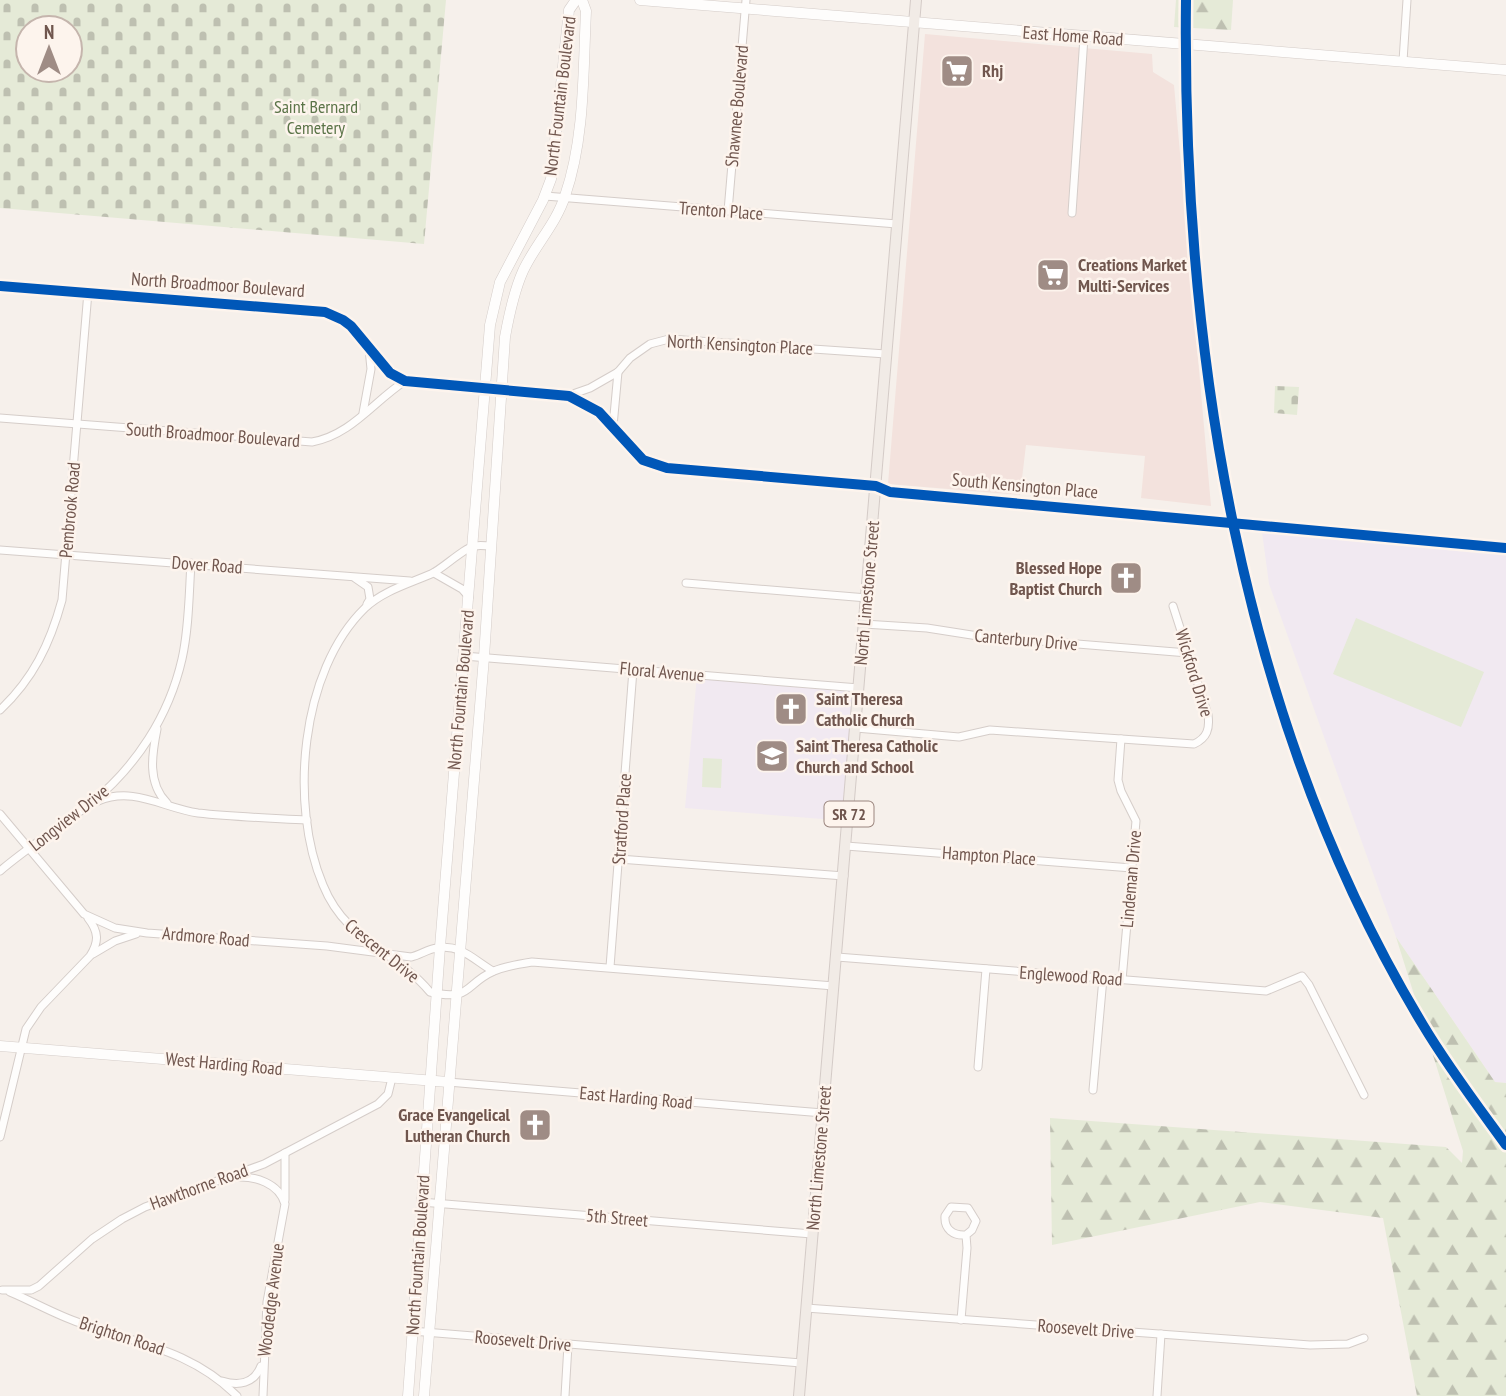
<svg xmlns="http://www.w3.org/2000/svg" width="1506" height="1396" font-family="'PT Sans Narrow',sans-serif">
<style>
.commercial{fill:#f3e2dd}
.education{fill:#f1e9f1}
.forest{fill:url(#forest-firs)}
.cemetery{fill:url(#cemetery-stones);fill-rule:evenodd}
.green{fill:#e5ead7}
.lines{fill:none;stroke-linecap:round;stroke-linejoin:round}
.street-casing{stroke:#d5cdc9;stroke-width:9}
.secondary-casing{stroke:#d4ccc8;stroke-width:11}
.primary-casing{stroke:#d4cbc7;stroke-width:12}
.street{stroke:#fefdfc;stroke-width:7}
.secondary{stroke:#fefdfc;stroke-width:10}
.primary{stroke:#f1ebe6;stroke-width:10}
.cycleway-casing{stroke:#fdf4ed;stroke-width:15}
.cycleway{stroke:#0057b8;stroke-width:10}
.labels{text-anchor:middle;stroke-width:5;stroke-linejoin:round;paint-order:stroke}
.shield{fill:#fdf4ed;stroke:#9a857e;stroke-width:2}
.shield-label{font-size:16px;font-weight:bold;fill:#70564e}
.street-label{font-size:18px;fill:#70564e;stroke:#fdf4ed}
.poi-label{font-size:18px;font-weight:bold;fill:#70564e;stroke:#fdf4ed;text-anchor:start}
.park-label{font-size:18px;fill:#5b7448;stroke:#fdf4ed}
</style>
<defs>
<pattern id="forest-firs" width="22" height="20" patternUnits="userSpaceOnUse" patternTransform="scale(1.75)"><rect width="22" height="20" fill="#e5ead7"/><path d="M5 1l3.5 6h-7zM16 11l3.5 6h-7z" fill="#bec0b1"/></pattern>
<pattern id="cemetery-stones" width="16" height="16" patternUnits="userSpaceOnUse" patternTransform="scale(1.75)"><rect width="16" height="16" fill="#e5ead7"/><path d="M2 7V4a2 2 0 0 1 4 0v3zM10 15v-3a2 2 0 0 1 4 0v3z" fill="#bec0b1"/></pattern>
</defs>
<rect width="100%" height="100%" fill="#f6f0eb"/>
<polygon class="commercial" points="925,34 1152,54 1153,72 1174,85 1211,506 1141,498 1145,456 1026,445 1020,495 888,484"/>
<g class="education">
<polygon points="1261,525 1506,548 1506,1083 1495,1082 1396,937 1269,584"/>
<polygon points="697,675 859,688 848,821 685,808"/>
</g>
<g class="forest">
<polygon points="1176,0 1233,0 1231,30 1174,27"/>
<polygon points="1396,937 1495,1082 1506,1083 1506,1396 1417,1396 1383,1218 1260,1202 1052,1245 1050,1118 1446,1147 1462,1163 1463,1151"/>
</g>
<g class="cemetery">
<path d="M0,0h446l-22,244 -424,-36zM70,28v42h-42v-42z"/>
<polygon points="1275,386 1299,387 1297,415 1274,413"/>
</g>
<g class="green">
<polygon points="1356,618 1484,672 1461,727 1333,674"/>
<polygon points="703,758 722,759 721,788 702,787"/>
</g>
<g class="lines">
<defs>
<g id="street">
<polyline points="1403,61 1407,0"/>
<polyline points="545,196 897,224"/>
<polyline points="728,211 746,0"/>
<polyline points="1072,213 1084,37"/>
<polyline points="0,286 325,312 343,320 351,326 390,373 405,381 569,396 599,412 643,460 667,468 876,486 890,492 1506,548"/>
<polyline points="570,395 590,388 618,372 630,358 650,344 669,339 886,354"/>
<polyline points="363,413 371,369 369,349"/>
<path d="M0,418l312,24c39,-7 61,-40 93,-61"/>
<polyline points="613,426 618,372"/>
<path d="M491,546c-5,0 -11,-1 -16,0 -12,2 -31,22 -44,28 -23,10 -48,17 -66,34 -65,63 -76,197 -42,277 23,57 71,64 107,107 42,10 34,-8 64,-21 12,-5 25,-7 38,-9l302,24"/>
<polyline points="0,550 410,581"/>
<polyline points="434,573 462,589 469,597"/>
<polyline points="355,578 368,587 370,599 367,604"/>
<polyline points="686,583 867,598"/>
<polyline points="864,624 927,628 978,636 1188,653"/>
<polyline points="464,656 859,688"/>
<path d="M0,710c33,-31 50,-66 62,-110l26,-308"/>
<path d="M856,728l103,9 31,-7 204,14c13,-6 16,-15 14,-29l-35,-109"/>
<path d="M157,729c-5,25 -10,54 10,74"/>
<polyline points="1121,739 1118,780 1121,791 1136,821 1122,980"/>
<path d="M98,801c36,-15 65,7 100,12 36,4 72,5 109,7"/>
<path d="M0,814l84,100 31,14 32,5 180,13 84,11c9,-2 17,-8 26,-9 23,-5 38,13 56,23"/>
<polyline points="846,846 1132,868"/>
<polyline points="619,859 844,876"/>
<path d="M0,871c28,-24 60,-44 90,-67 46,-37 79,-88 92,-145 7,-31 7,-65 9,-96"/>
<polyline points="93,954 115,941 136,934"/>
<polyline points="837,957 1266,991 1302,976 1309,985 1364,1095"/>
<polyline points="610,967 633,670"/>
<polyline points="978,1067 986,969"/>
<polyline points="448,1082 823,1113"/>
<polyline points="1093,1090 1103,978"/>
<path d="M0,1137l26,-108 15,-22 49,-51c9,-14 9,-24 -2,-38"/>
<path d="M236,1177c19,-1 43,6 49,27l-18,98 -4,94"/>
<polyline points="285,1200 285,1153"/>
<polyline points="421,1202 812,1234"/>
<polyline points="2,1290 31,1290 39,1286 92,1239 122,1219 145,1207 264,1164 378,1104 388,1094 392,1078"/>
<path d="M10,1292c24,10 46,23 70,31 58,21 111,27 157,73"/>
<polyline points="806,1308 1310,1345 1348,1344 1364,1338"/>
<path d="M961,1320l6,-72 -1,-13 6,-5 4,-9 -8,-13 -17,-1 -6,9c-1,13 8,20 21,19"/>
<polyline points="412,1331 801,1363"/>
<path d="M222,1381c16,5 32,3 39,-15"/>
<polyline points="565,1396 568,1345"/>
<polyline points="1157,1396 1161,1334"/>
</g>
<g id="secondary">
<polyline points="640,0 1506,70"/>
<polyline points="0,1046 448,1082"/>
<polyline points="408,1396 440,947 490,325 500,282 543,200 551,179 569,10 576,0"/>
<path d="M424,1396l60,-739 21,-320c4,-22 9,-46 18,-66 12,-26 33,-47 42,-75 20,-58 18,-124 21,-185l-4,-11"/>
</g>
<polyline id="primary" points="799,1396 916,0"/>
</defs>
<use href="#street" class="street-casing"/>
<use href="#secondary" class="secondary-casing"/>
<use href="#primary" class="primary-casing"/>
<use href="#street" class="street"/>
<use href="#secondary" class="secondary"/>
<use href="#primary" class="primary"/>
<defs>
<g id="cycleway">
<path d="M1186,0c-4,348 54,723 237,1025 25,42 54,80 83,120"/>
<polyline points="0,286 325,312 343,320 351,326 390,373 405,381 569,396 599,412 643,460 667,468 876,486 890,492 1506,548"/>
</g>
</defs>
<use href="#cycleway" class="cycleway-casing"/>
<use href="#cycleway" class="cycleway"/>
</g>
<defs>
<symbol id="supermarket-square" viewBox="-11 -11 22 22"><rect x="-9" y="-9" width="18" height="18" rx="4" fill="#9f8c85" stroke="#fdf4ed"/><path d="M-6-5.5h2.5l.6 2H6L4.5 2H-2.5L-4.4-4H-6ZM-1.5 3.2a1.3 1.3 0 1 0 .1 0ZM3 3.2a1.3 1.3 0 1 0 .1 0Z" fill="#fff"/></symbol>
<symbol id="church-square" viewBox="-11 -11 22 22"><rect x="-9" y="-9" width="18" height="18" rx="4" fill="#9f8c85" stroke="#fdf4ed"/><path d="M-1.2-6h2.4v3.5h3.3v2.4h-3.3V6h-2.4V-.1h-3.3v-2.4h3.3Z" fill="#fff"/></symbol>
<symbol id="school-square" viewBox="-11 -11 22 22"><rect x="-9" y="-9" width="18" height="18" rx="4" fill="#9f8c85" stroke="#fdf4ed"/><path d="M0-5L7-2L0 1L-7-2ZM-4 1L0 2.5L4 1V4Q0 6-4 4Z" fill="#fff"/></symbol>
</defs>
<g fill-rule="evenodd">
<use href="#supermarket-square" x="938" y="52" width="38" height="38"/>
<use href="#supermarket-square" x="1034" y="256" width="38" height="38"/>
<use href="#church-square" x="1107" y="559" width="38" height="38"/>
<use href="#church-square" x="772" y="690" width="38" height="38"/>
<use href="#school-square" x="753" y="737" width="38" height="38"/>
<use href="#church-square" x="516" y="1106" width="38" height="38"/>
</g>
<g class="labels">
<rect class="shield" x="824.5" y="801.5" width="49" height="25" rx="5"/>
<g class="shield-label">
<text x="849" y="820">SR 72</text>
</g>
<g class="street-label">
<text transform="translate(1073 36) rotate(4)" y="6">East Home Road</text>
<text transform="translate(560 96) rotate(-83)" y="6">North Fountain Boulevard</text>
<text transform="translate(737 106) rotate(-85)" y="6">Shawnee Boulevard</text>
<text transform="translate(721 211) rotate(4)" y="6">Trenton Place</text>
<text transform="translate(218 285) rotate(4)" y="6">North Broadmoor Boulevard</text>
<text transform="translate(740 345) rotate(3)" y="6">North Kensington Place</text>
<text transform="translate(213 435) rotate(4)" y="6">South Broadmoor Boulevard</text>
<text transform="translate(1025 486) rotate(5)" y="6">South Kensington Place</text>
<text transform="translate(70 510) rotate(-85)" y="6">Pembrook Road</text>
<text transform="translate(207 565) rotate(4)" y="6">Dover Road</text>
<text transform="translate(867 593) rotate(-85)" y="6">North Limestone Street</text>
<text transform="translate(1026 640) rotate(5)" y="6">Canterbury Drive</text>
<text transform="translate(662 672) rotate(5)" y="6">Floral Avenue</text>
<text transform="translate(1194 673) rotate(73)" y="6">Wickford Drive</text>
<text transform="translate(461 690) rotate(-85)" y="6">North Fountain Boulevard</text>
<text transform="translate(69 818) rotate(-38)" y="6">Longview Drive</text>
<text transform="translate(622 819) rotate(-86)" y="6">Stratford Place</text>
<text transform="translate(989 856) rotate(4)" y="6">Hampton Place</text>
<text transform="translate(1131 879) rotate(-85)" y="6">Lindeman Drive</text>
<text transform="translate(206 937) rotate(5)" y="6">Ardmore Road</text>
<text transform="translate(382 951) rotate(39)" y="6">Crescent Drive</text>
<text transform="translate(1071 976) rotate(4)" y="6">Englewood Road</text>
<text transform="translate(224 1064) rotate(5)" y="6">West Harding Road</text>
<text transform="translate(636 1098) rotate(5)" y="6">East Harding Road</text>
<text transform="translate(819 1158) rotate(-85)" y="6">North Limestone Street</text>
<text transform="translate(199 1187) rotate(-20)" y="6">Hawthorne Road</text>
<text transform="translate(617 1218) rotate(5)" y="6">5th Street</text>
<text transform="translate(418 1255) rotate(-86)" y="6">North Fountain Boulevard</text>
<text transform="translate(271 1300) rotate(-83)" y="6">Woodedge Avenue</text>
<text transform="translate(1086 1329) rotate(4)" y="6">Roosevelt Drive</text>
<text transform="translate(122 1336) rotate(18)" y="6">Brighton Road</text>
<text transform="translate(523 1341) rotate(5)" y="6">Roosevelt Drive</text>
</g>
<g class="poi-label">
<text x="982" y="77">Rhj</text>
<text x="1078" y="271">Creations Market<tspan x="1078" dy="21">Multi-Services</tspan></text>
<text x="1102" y="574" text-anchor="end">Blessed Hope<tspan x="1102" dy="21">Baptist Church</tspan></text>
<text x="816" y="705">Saint Theresa<tspan x="816" dy="21">Catholic Church</tspan></text>
<text x="796" y="752">Saint Theresa Catholic<tspan x="796" dy="21">Church and School</tspan></text>
<text x="510" y="1121" text-anchor="end">Grace Evangelical<tspan x="510" dy="21">Lutheran Church</tspan></text>
</g>
<g class="park-label">
<text x="316" y="113">Saint Bernard<tspan x="316" dy="21">Cemetery</tspan></text>
</g>
</g>
<g transform="translate(49 49)"><circle r="33" fill="#fdf4ed" stroke="#c5b5ad" stroke-width="2"/>
<path d="M0-5L12 26L0 18L-12 26Z" fill="#9f8c85"/>
<text y="-10" font-size="19" font-weight="bold" text-anchor="middle" fill="#70564e">N</text>
</g>
</svg>
